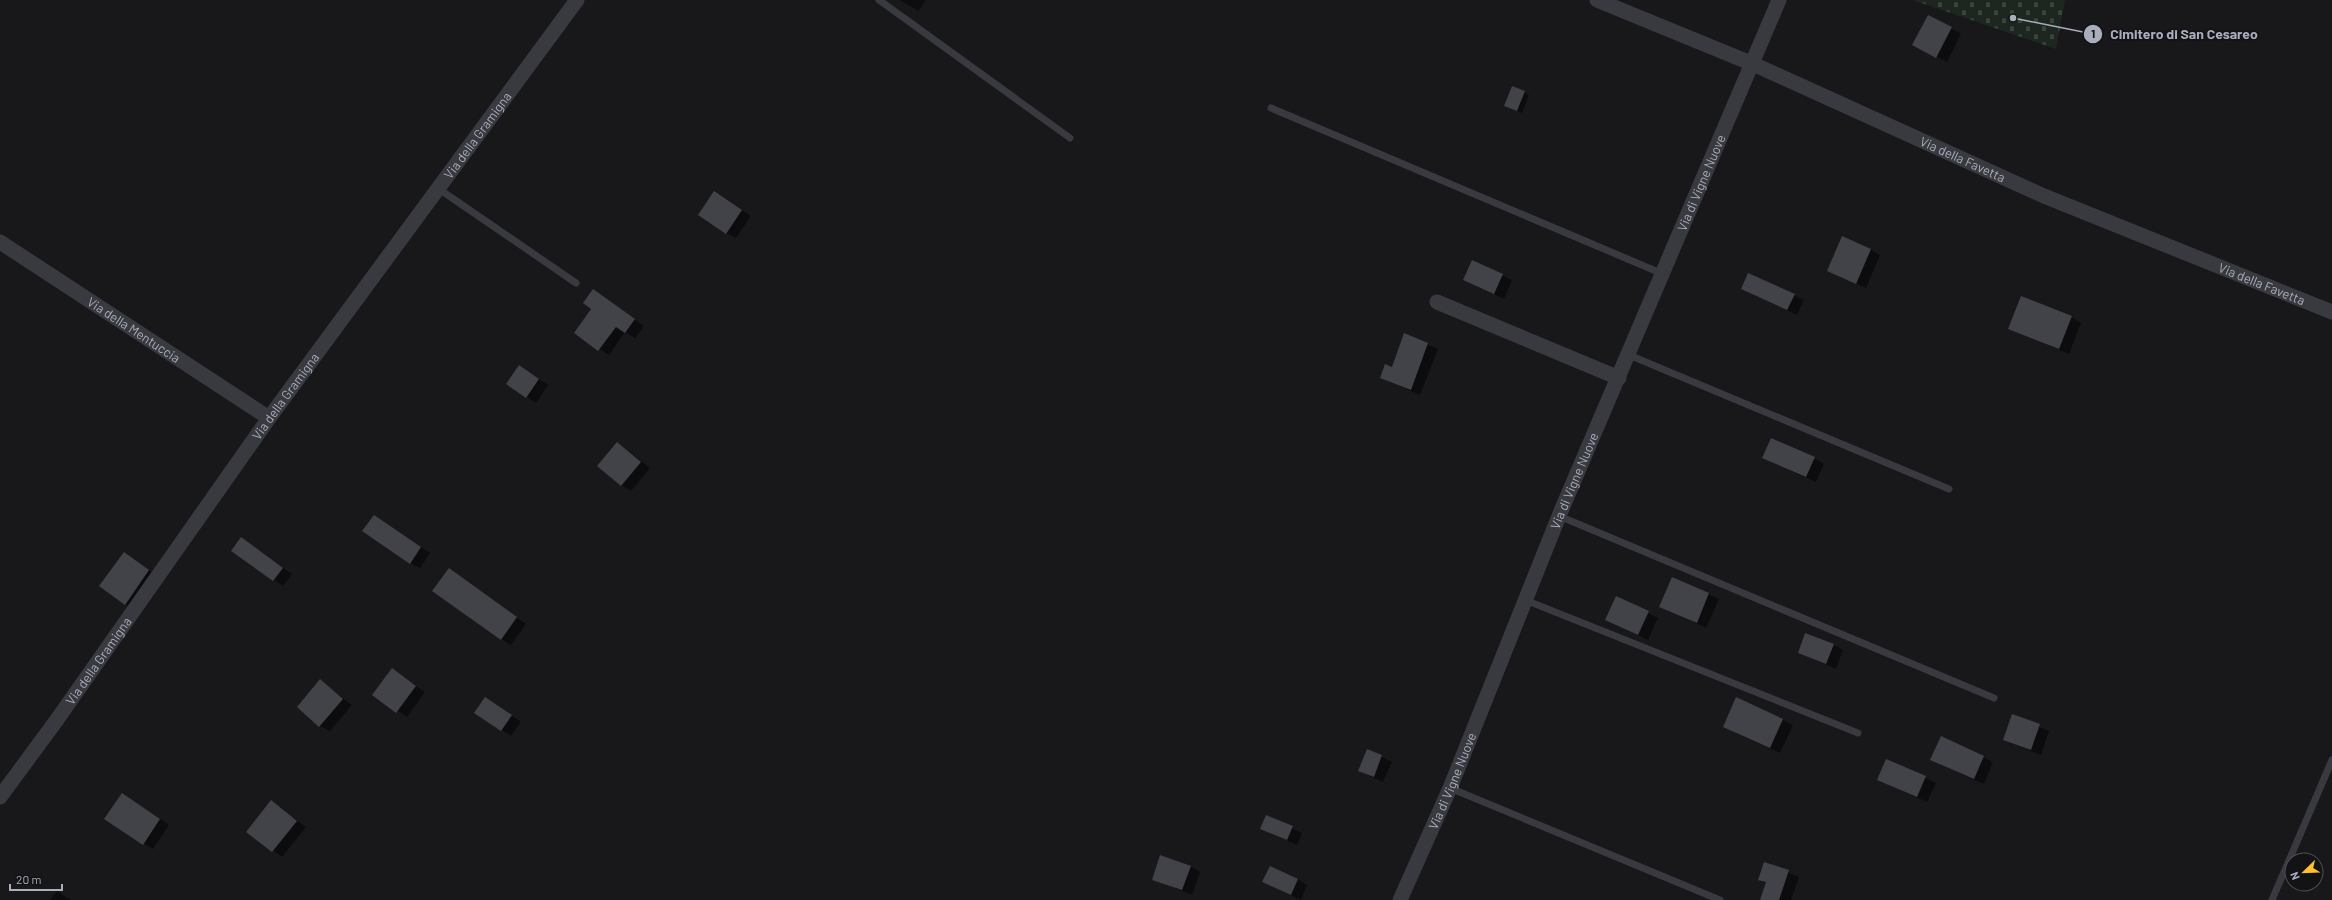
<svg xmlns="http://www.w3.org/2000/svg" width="2332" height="900" font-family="Barlow,sans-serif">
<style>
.cemetery{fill:url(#cemetery-stones)}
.shadow{fill:#0007}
.building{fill:#424348}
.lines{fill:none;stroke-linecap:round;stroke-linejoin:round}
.service{stroke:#393a40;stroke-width:7}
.minor{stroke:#393a40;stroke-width:15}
.labels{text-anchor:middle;stroke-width:3.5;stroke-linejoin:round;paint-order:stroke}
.street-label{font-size:13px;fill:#a9aebc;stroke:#131316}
.leader{fill:none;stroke:#a9aebc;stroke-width:1.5}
.callout-dot{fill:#a9aebc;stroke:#131316;stroke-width:1.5}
.mark-label{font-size:12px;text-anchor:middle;font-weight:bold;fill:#111}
.callout-label{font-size:14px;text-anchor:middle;font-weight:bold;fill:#a9aebc;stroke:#131316;stroke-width:3.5;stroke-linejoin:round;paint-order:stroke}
</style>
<defs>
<pattern id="cemetery-stones" width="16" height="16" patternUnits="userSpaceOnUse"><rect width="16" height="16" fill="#1d261f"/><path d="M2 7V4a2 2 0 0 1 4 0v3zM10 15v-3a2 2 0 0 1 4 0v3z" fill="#3b433e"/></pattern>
</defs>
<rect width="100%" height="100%" fill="#18181b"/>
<polygon class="cemetery" points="1913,0 2065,0 2056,49"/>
<g class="shadow">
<polygon points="900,0 926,0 918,11"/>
<polygon points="1929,16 1961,34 1947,62 1923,50"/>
<polygon points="1513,88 1529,95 1522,113 1510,108"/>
<polygon points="724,198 751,216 736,238 726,233"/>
<polygon points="1870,249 1880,255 1866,288 1828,271"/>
<polygon points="1473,261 1512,280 1504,299 1464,280"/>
<polygon points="1742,289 1794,295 1804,300 1797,315"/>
<polygon points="602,296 644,326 635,338 625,332 609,355 575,333"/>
<polygon points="2071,317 2081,323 2069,354 2010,329"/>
<polygon points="1405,335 1438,349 1420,395 1381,378 1392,368"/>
<polygon points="519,366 548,385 536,403 527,397"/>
<polygon points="618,443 650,468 631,491 621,485"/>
<polygon points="1814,458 1824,464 1816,482 1773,463"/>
<polygon points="374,516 430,553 420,568 410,563"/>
<polygon points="241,539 292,574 283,586 233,551"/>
<polygon points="124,553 159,577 135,610 125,604"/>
<polygon points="449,569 526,624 511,645 501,639"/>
<polygon points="1673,578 1719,599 1706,628 1661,607"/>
<polygon points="1616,597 1658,618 1648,640 1616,625"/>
<polygon points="1833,644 1843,650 1836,669 1799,653"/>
<polygon points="392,669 425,692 407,717 374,694"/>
<polygon points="320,681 352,705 330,731 320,726"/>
<polygon points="1737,698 1793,725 1780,753 1734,732"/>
<polygon points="495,704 521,722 511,736 476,713"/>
<polygon points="2013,716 2049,731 2041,755 2004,740"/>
<polygon points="1942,738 1993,762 1984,784 1941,765"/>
<polygon points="1368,750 1392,762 1383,782 1359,771"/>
<polygon points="1886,760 1936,783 1927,802 1878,780"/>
<polygon points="132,800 169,825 153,849 144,844"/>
<polygon points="271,802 306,827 282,857 247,831"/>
<polygon points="1267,816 1302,833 1297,845 1262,829"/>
<polygon points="1765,863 1799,877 1791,900 1761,900 1766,883 1760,879"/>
<polygon points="1190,866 1200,872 1192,895 1153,879"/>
<polygon points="1298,879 1307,885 1301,900 1264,882"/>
<polygon points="57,891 66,897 71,900 50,900"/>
</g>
<g class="building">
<polygon points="1928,15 1952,27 1936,58 1912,45"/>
<polygon points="1512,86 1525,91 1517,111 1504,106"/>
<polygon points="714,191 742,210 726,234 698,215"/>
<polygon points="1842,236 1871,249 1856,284 1827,271"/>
<polygon points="1472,260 1503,274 1494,294 1463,280"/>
<polygon points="1748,273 1795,294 1787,310 1741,289"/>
<polygon points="593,289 635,319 625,333 616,327 598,351 574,333 591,309 583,303"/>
<polygon points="2021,296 2072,316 2059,349 2008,329"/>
<polygon points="1404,333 1428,343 1411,390 1380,378 1385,364 1392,367"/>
<polygon points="519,365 539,379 526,398 506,384"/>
<polygon points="1771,438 1815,457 1806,477 1762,458"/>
<polygon points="617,442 641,462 621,486 597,466"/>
<polygon points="374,515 421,547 410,564 362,531"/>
<polygon points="241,537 283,568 273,581 231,551"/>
<polygon points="124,552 149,570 125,605 99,586"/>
<polygon points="449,568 517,617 501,640 432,591"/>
<polygon points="1672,577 1709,593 1697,623 1659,607"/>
<polygon points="1616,596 1649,611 1638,635 1605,620"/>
<polygon points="1805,633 1834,644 1826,664 1798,653"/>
<polygon points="392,668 416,686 396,713 372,695"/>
<polygon points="320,679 343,699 319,727 297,707"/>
<polygon points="485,697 512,715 501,731 474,713"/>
<polygon points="1736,697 1783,719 1770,748 1723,727"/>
<polygon points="2012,714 2040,724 2031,750 2003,740"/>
<polygon points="1941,736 1984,756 1974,779 1930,760"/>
<polygon points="1367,749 1382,755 1374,777 1358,771"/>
<polygon points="1886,759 1926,776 1917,797 1877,780"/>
<polygon points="122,793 160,819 143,845 104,819"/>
<polygon points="271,800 297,821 272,852 246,832"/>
<polygon points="1266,815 1293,826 1287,840 1260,829"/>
<polygon points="1160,855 1191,866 1182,890 1152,880"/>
<polygon points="1764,862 1789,870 1779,900 1760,900 1766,882 1758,880"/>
<polygon points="1270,866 1298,879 1291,895 1262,882"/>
</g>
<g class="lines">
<g class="service">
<polyline points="879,0 1070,138"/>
<polyline points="1271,108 1663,274"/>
<polyline points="439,189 576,283"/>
<polyline points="1629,355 1949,489"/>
<polyline points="1559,516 1994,698"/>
<polyline points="1525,600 1858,733"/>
<polyline points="1450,788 1720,900"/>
<polyline points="2272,900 2332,760"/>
</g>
<g class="minor">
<path id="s1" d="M1597,0l156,64 291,132 288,116"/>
<path id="s2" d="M0,242l269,176"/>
<polyline points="1437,302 1619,378"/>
<path id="s3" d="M0,797l56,-76 213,-303 308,-418"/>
<path id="s4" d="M1400,900l50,-112 111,-277 218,-511"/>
</g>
</g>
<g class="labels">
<g class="street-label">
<text dy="5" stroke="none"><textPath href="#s3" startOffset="816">Via della Gramigna</textPath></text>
<text dy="5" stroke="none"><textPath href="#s1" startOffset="399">Via della Favetta</textPath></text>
<text dy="5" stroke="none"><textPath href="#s4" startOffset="778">Via di Vigne Nuove</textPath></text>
<text dy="5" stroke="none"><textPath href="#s1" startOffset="723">Via della Favetta</textPath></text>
<text dy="5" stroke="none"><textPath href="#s2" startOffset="160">Via della Mentuccia</textPath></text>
<text dy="5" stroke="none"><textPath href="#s3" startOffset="492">Via della Gramigna</textPath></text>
<text dy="5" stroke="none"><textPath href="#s4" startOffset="454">Via di Vigne Nuove</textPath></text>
<text dy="5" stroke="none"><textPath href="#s3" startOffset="168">Via della Gramigna</textPath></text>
<text dy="5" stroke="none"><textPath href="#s4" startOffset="130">Via di Vigne Nuove</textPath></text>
</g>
</g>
<path class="leader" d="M2013 18L2093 34"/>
<g class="callout-dot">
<circle cx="2013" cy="18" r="4"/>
<circle cx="2093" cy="34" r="10"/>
</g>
<g class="mark-label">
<text x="2093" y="38">1</text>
</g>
<g class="callout-label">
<text x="2184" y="39">Cimitero di San Cesareo</text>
</g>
<g transform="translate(2304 872) rotate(247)"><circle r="19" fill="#131316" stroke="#4f5158"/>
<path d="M0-3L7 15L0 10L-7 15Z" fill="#ffc02c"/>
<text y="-6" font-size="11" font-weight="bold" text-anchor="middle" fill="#a9aebc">N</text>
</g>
<path d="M10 884v6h52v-6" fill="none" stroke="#a9aebc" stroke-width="2"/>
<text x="16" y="884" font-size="12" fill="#a9aebc" stroke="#131316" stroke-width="3" paint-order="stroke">20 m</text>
</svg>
